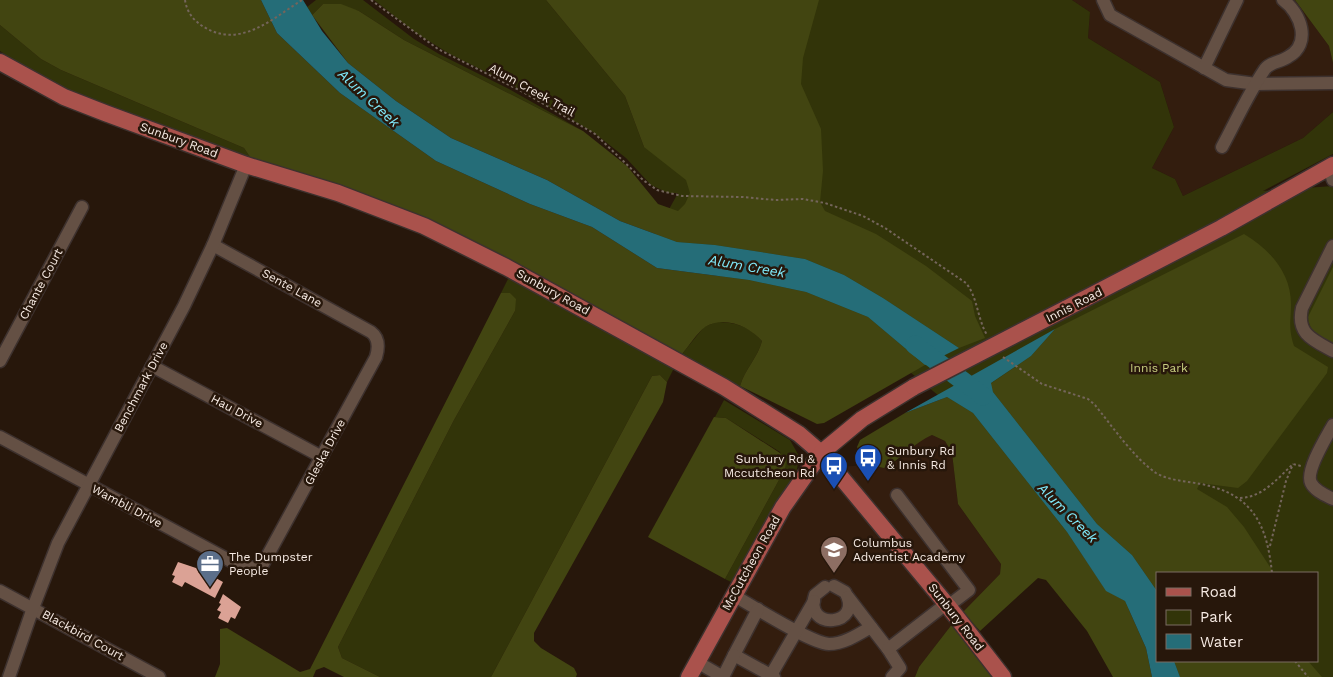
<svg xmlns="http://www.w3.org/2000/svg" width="1333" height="677" font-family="'Work Sans',sans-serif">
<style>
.built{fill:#331d0e}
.green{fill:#323409}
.forest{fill:#424511}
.water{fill:#256d78}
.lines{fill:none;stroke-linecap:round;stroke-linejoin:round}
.river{stroke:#256d78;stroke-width:19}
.building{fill:#dba295}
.minor-casing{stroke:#3d312e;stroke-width:15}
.major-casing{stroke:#3d312e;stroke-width:19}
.path{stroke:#74655b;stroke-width:2;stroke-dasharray:2.5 2.5;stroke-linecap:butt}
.minor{stroke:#645044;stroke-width:12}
.major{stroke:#aa524c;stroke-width:16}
.major-bridge-casing{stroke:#3d312e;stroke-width:19;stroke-linecap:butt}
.major-bridge{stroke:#aa524c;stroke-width:16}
.labels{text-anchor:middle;stroke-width:5;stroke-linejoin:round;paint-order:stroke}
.street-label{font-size:12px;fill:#f7ebe4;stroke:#27170b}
.park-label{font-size:12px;fill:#c9cf81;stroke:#27170b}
.poi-label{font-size:12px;fill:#f7ebe4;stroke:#27170b;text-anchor:start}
.water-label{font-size:14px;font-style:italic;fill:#80ebfc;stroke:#27170b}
</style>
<rect width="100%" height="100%" fill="#27170b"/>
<g class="built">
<polygon points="1072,0 1295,0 1329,46 1333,63 1333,112 1303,138 1183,196 1175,179 1152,168 1174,127 1160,82 1088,38 1090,12"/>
<polygon points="932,435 945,441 952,453 958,504 1001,564 1000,574 953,623 919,667 915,677 691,677 735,584 797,469 871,465 884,468 900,459 922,439"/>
</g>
<g class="green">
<polygon points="316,0 363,0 414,39 439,54 509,89 583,131 404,40 359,11 323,4 312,15 307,7"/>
<polygon points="374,0 546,0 625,96 644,147 788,0 1072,0 1090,12 1088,38 1160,82 1174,127 1152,168 1175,179 1183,196 1303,138 1333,112 1333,154 1263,191 1333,186 1333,677 1169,677 1164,661 1317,661 1317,573 1157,573 1157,643 979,429 870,339 710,294 725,267 652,240 678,193 668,193 651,185 626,158 593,132 508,83 448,53 416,33"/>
<polygon points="0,25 41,59 61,70 244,148 254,163 63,88 30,71 0,51"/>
<polygon points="510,275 675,366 667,382 660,375 652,376 491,677 380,677 342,658 338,647 454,420 515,311 510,293 501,293"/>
<path d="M716,322c19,0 33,4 46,19 -4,16 -17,28 -22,45l-66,-33 8,1 22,-27z"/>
<polygon points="724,400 790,440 799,456 797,469 735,584 725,579 785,469 780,452 726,418 715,417"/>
</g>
<g class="forest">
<path d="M0,0h261l16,33 63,60 96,68 94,43 62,23 65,41 92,12 57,12 62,25 57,48 -101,58 -7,1 -77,-38c5,-17 18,-29 22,-45 -13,-15 -38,-26 -57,-14 -8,6 -16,19 -23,27l-8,-1 -158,-89 -262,-101 -10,-15 -183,-78 -20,-11 -41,-34z"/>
<polygon points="546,0 819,0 803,58 801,84 821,129 823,171 820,202 825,211 876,234 926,266 972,301 975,316 985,338 959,348 883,298 844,275 805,259 715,245 677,242 620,221 547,180 451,138 396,101 348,63 312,15 323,4 341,4 359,11 404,40 583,131 627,166 658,204 678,211 685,204 690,193 686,180 644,147 625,96"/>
<polygon points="1295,0 1333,0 1333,63 1329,46"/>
<path d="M1244,234c25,15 47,38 47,70 0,18 -3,23 3,42l34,21 -1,6 -80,108 -9,7 -38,-5 -3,6 30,18 17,20 30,46h-117v18l-25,-36 -35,-31 -104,-132 -3,-8 41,-28 24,-27z"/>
<path d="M1333,267v80c-11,-8 -24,-15 -25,-30z"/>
<polygon points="501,293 510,293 516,299 515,311 454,420 338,647 342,658 380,677 344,677 324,667 316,670 313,677 215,677 220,664 220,629 227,628 300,672 310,669"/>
<polygon points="660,375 667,382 663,402 534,633 534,641 541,648 574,668 577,674 576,677 491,677 652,376"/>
<path d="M947,397l26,16 94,119 39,58 19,11 21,47 6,29h-39l-26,-46 -41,-51 -8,-2 -58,53 -17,-19 37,-38 1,-10 -43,-60 -6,-51 -7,-12 -13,-6c-18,8 -31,24 -48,33 -14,-3 -22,-7 -27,-21l3,-7 45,-27z"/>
<polygon points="714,417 726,418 780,453 786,462 785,469 725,579 648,537"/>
<polygon points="953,623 995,677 915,677 919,667"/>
<polygon points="1174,661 1308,661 1322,677 1180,677"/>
</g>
<g class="water">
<polygon points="261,0 303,0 322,31 348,63 396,101 451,138 547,180 620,221 677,242 715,245 805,259 844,275 883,298 959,348 925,365 868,317 806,292 749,280 657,268 592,227 530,204 436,161 340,93 277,33"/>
<polygon points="1055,329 1031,356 991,383 993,392 1097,524 1132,555 1157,591 1157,661 1174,661 1180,677 1152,677 1146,648 1125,601 1106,591 1067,532 973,413 947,397 905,413"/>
</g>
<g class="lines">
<polyline class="river" points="915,345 983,396"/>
</g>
<g class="building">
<polygon points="178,562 199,569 198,572 213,581 214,577 223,582 215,598 185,582 182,587 172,582 175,576 172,575"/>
<polygon points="223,594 241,607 235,619 231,617 228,623 218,618 221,612 217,610 221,604 219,603"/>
</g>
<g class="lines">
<defs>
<g id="minor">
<polyline points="1103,0 1110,15 1226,80 1256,84 1333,83"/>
<polyline points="1204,68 1237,0"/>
<path d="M1222,147c14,-26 26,-53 43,-78 5,-7 16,-7 23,-12 24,-13 13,-44 -5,-57"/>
<polyline points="1329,168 1333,180"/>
<path d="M1333,246l-31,62c-6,26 11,32 31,43"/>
<polyline points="0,361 82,207"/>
<polyline points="152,366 322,457"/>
<path d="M1333,425c-6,11 -28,46 -22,58 4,8 14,12 22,16"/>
<path d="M0,437l240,129 16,2 7,-4 113,-207c3,-10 3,-19 -5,-25l-158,-87"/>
<polyline points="897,495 969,590 948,606"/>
<path d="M825,587l-10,8c-12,37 50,31 30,-3l-11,-6"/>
<polyline points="0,591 159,677"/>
<path d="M733,595c20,11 77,48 96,49 15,0 30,-10 42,-17"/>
<polyline points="848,597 888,649 900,668 892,677"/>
<polyline points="758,609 734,655 774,677"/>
<polyline points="888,649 946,604"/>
<polyline points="697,662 723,677 734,655"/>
<polyline points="771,675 814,601"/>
<polyline points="9,677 33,608 58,543 184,306 213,245 246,165"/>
</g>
<g id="major">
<polyline points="0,62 64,97 105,113 246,165 338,193 424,226 506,267 724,387 799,434 821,453 948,606 1003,677"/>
<polyline points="1065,309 1221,228 1333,165"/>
<polyline points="689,677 783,507 821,453 862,419 914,387"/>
</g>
</defs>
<use href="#minor" class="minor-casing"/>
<use href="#major" class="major-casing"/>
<g class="path">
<path d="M185,0c2,13 9,21 19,27 36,22 68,-8 98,-27"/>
<path d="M371,0l67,49 85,43 72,42 48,46 14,10 25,6 61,1 32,3 28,-1 22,4 38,13 22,12 81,55c12,15 11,35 21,52"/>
<path d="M1003,357l39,27 46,15 7,6c17,21 39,53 61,68 14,8 30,8 45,11 52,10 66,41 71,89"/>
<path d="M1240,498c23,-1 37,-19 53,-34l8,2"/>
<polyline points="1270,546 1286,481 1293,464"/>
<polyline points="1295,661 1308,677"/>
</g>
<use href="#minor" class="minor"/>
<use href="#major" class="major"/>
<defs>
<polyline id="major-bridge" points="914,387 1065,309"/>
</defs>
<use href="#major-bridge" class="major-bridge-casing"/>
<use href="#major-bridge" class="major-bridge"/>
</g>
<defs>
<symbol id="bus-pin" viewBox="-11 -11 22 30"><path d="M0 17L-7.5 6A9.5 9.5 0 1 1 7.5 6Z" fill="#1a4fb4" stroke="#27170b"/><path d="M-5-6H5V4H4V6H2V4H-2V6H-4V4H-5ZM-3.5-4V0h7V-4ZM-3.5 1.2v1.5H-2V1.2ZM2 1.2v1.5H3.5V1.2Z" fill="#fff"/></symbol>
<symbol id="school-pin" viewBox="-11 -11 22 30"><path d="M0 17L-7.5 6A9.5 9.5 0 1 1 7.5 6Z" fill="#8d6e63" stroke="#27170b"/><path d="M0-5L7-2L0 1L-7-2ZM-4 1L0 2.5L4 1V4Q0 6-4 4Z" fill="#fff"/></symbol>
<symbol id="office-pin" viewBox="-11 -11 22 30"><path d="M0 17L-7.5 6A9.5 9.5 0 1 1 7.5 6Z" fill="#5c6f8a" stroke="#27170b"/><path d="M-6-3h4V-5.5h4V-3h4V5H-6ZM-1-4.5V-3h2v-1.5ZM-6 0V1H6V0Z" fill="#fff"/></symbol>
</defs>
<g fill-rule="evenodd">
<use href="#bus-pin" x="852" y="442" width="32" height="43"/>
<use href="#bus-pin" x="818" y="450" width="32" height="43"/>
<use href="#school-pin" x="818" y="534" width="32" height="43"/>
<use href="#office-pin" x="194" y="548" width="32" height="43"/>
</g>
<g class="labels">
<g class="street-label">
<text transform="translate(532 90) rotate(29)" y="4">Alum Creek Trail</text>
<text transform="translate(179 140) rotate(20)" y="4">Sunbury Road</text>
<text transform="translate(41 284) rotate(-62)" y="4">Chante Court</text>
<text transform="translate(292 288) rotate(29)" y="4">Sente Lane</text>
<text transform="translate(553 292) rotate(29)" y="4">Sunbury Road</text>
<text transform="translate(1074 305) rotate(-27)" y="4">Innis Road</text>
<text transform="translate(141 387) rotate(-62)" y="4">Benchmark Drive</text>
<text transform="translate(237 411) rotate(28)" y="4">Hau Drive</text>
<text transform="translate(325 452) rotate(-62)" y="4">Gleska Drive</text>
<text transform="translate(127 506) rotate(28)" y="4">Wambli Drive</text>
<text transform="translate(751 563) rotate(-61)" y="4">McCutcheon Road</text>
<text transform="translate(956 617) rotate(52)" y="4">Sunbury Road</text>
<text transform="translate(83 635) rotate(29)" y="4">Blackbird Court</text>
</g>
<g class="park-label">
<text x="1159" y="372">Innis Park</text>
</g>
<g class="poi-label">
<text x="887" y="455">Sunbury Rd<tspan x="887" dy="14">&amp; Innis Rd</tspan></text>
<text x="815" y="463" text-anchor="end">Sunbury Rd &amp;<tspan x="815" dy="14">Mccutcheon Rd</tspan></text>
<text x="853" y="547">Columbus<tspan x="853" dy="14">Adventist Academy</tspan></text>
<text x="229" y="561">The Dumpster<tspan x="229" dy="14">People</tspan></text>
</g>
<g class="water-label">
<text transform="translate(369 98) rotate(43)" y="5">Alum Creek</text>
<text transform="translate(747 266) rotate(10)" y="5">Alum Creek</text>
<text transform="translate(1068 513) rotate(45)" y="5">Alum Creek</text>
</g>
</g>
<rect x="1156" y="572" width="162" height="90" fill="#27170b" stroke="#7a6c62"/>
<rect x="1166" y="588" width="25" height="8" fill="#aa524c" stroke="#7a6c62"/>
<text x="1200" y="597" font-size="15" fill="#f7ebe4">Road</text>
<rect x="1166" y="610" width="25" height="15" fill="#323409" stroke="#7a6c62"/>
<text x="1200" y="622" font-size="15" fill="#f7ebe4">Park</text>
<rect x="1166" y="634" width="25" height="15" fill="#256d78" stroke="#7a6c62"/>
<text x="1200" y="647" font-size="15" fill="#f7ebe4">Water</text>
</svg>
